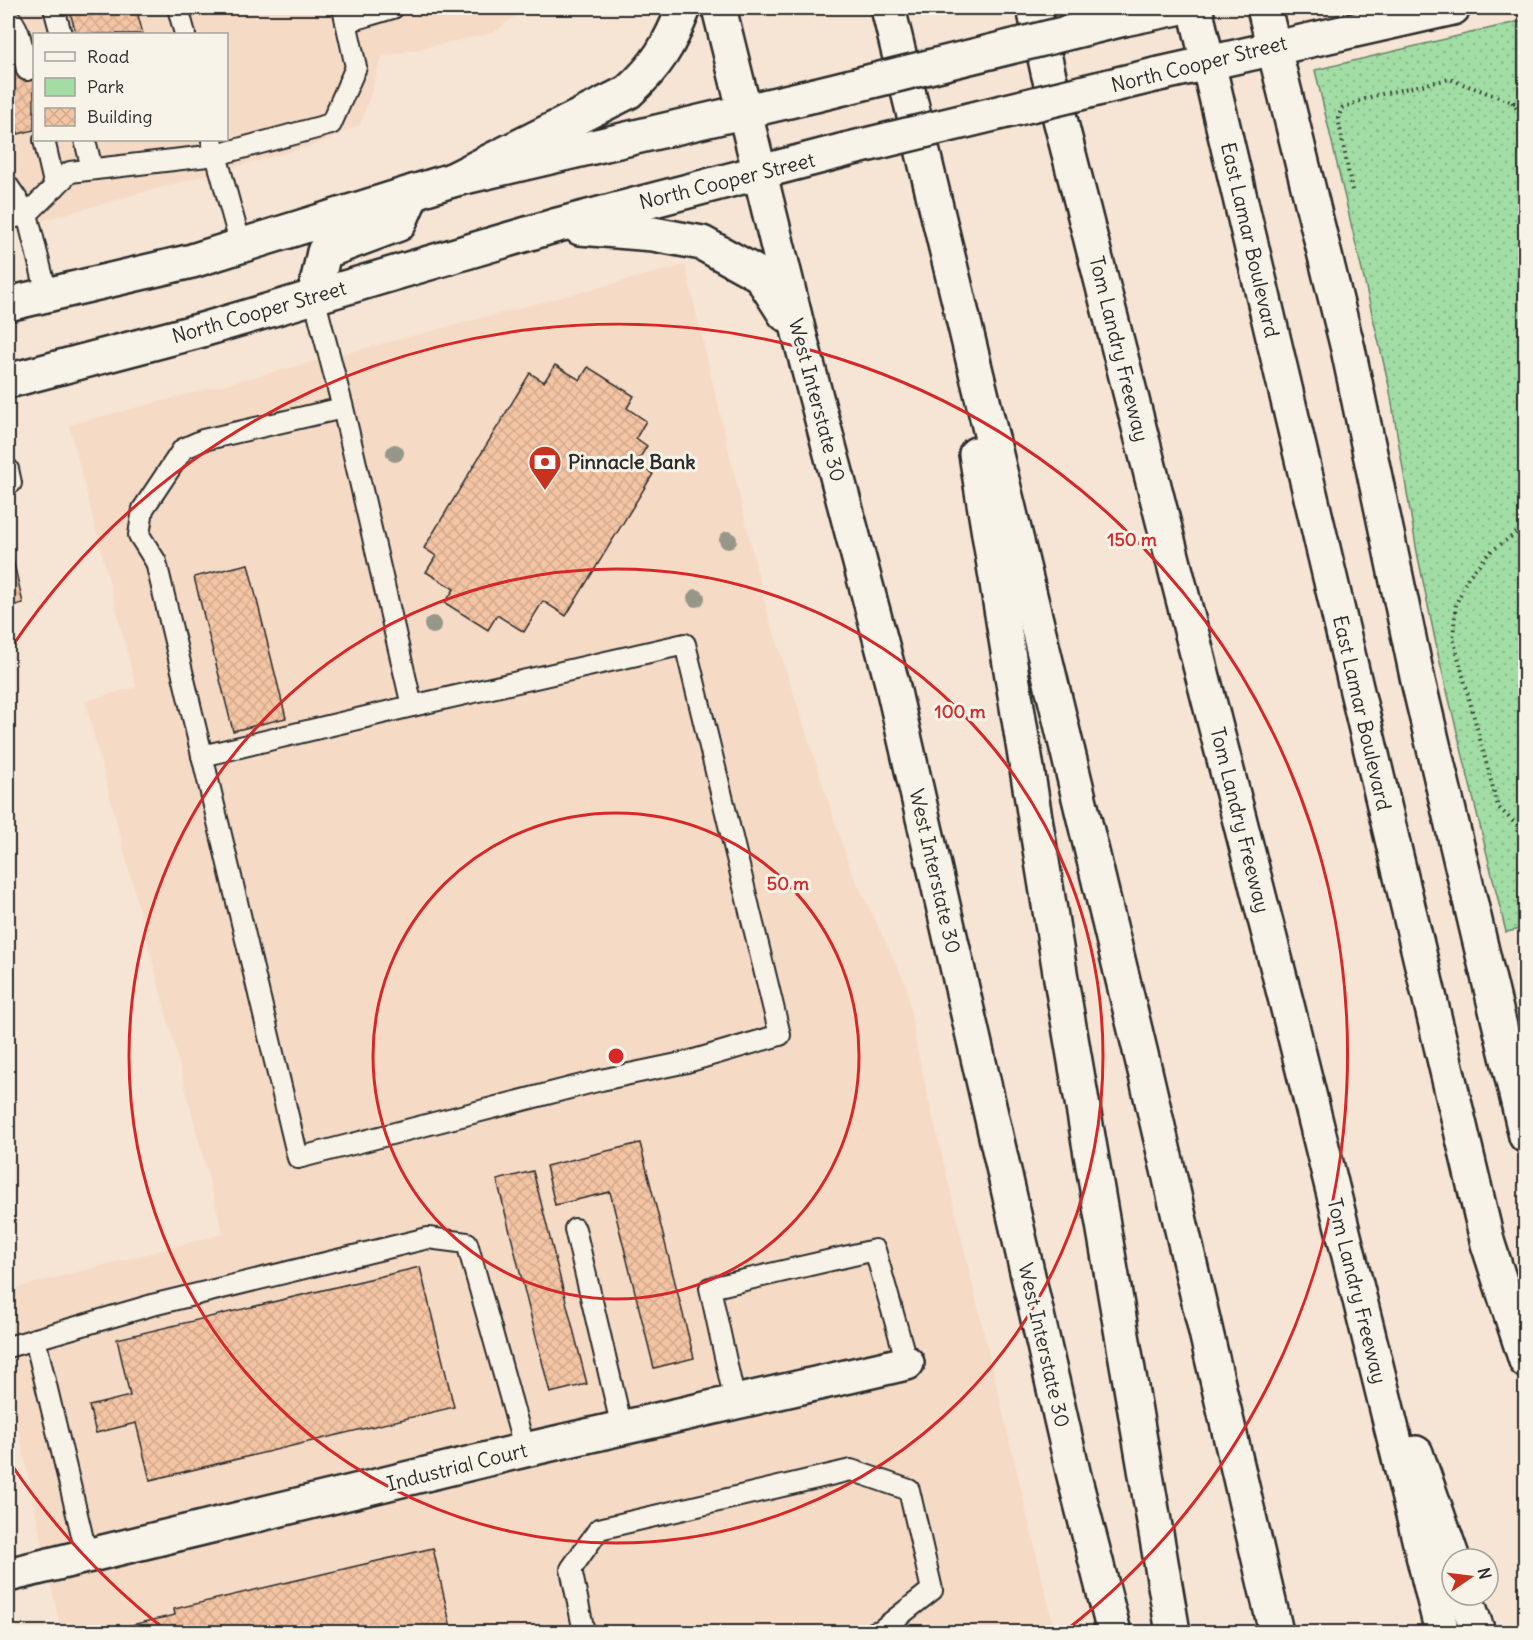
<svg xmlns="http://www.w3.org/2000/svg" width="1533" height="1640" font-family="Delius,sans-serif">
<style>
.built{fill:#f5dbc6;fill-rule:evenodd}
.green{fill:url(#green-dots);stroke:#668468;stroke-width:1.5}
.building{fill:url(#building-cross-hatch);stroke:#2b2b2b;stroke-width:1.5}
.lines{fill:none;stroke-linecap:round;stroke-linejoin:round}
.lane-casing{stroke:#2b2b2b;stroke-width:24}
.street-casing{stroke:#2b2b2b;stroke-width:38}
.secondary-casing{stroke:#2b2b2b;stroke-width:38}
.highway-casing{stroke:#2b2b2b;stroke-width:38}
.path{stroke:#2b2b2b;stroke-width:4;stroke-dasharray:1.5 4.5;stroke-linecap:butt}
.lane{stroke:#f7f3e8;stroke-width:20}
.street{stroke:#f7f3e8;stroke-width:33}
.secondary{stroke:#f7f3e8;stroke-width:33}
.highway{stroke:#f7f3e8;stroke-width:33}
.secondary-bridge-casing{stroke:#2b2b2b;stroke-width:38;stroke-linecap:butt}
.secondary-bridge{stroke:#f7f3e8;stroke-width:33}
.tree{fill:#969788}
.ring{fill:none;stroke:#d62828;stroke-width:3}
.labels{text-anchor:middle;stroke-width:6;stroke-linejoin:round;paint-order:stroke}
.street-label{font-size:20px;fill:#2b2b2b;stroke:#f7f3e8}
.poi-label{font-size:20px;font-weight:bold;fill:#2b2b2b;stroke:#f7f3e8;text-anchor:start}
.centre{fill:#d62828;stroke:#f7f3e8;stroke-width:3}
.ring-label{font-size:18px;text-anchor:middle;font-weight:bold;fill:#d62828;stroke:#f7f3e8;stroke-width:6;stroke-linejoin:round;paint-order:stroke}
</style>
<defs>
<pattern id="green-dots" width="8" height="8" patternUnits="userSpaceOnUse" patternTransform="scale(1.5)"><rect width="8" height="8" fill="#a1dda4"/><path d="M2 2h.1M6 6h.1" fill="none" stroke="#8bbe8d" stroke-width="1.8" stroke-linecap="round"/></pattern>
<pattern id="building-cross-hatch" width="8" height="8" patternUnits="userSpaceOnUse" patternTransform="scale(1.5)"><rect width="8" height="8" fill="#f4c5a4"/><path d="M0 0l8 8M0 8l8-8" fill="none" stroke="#d1a98d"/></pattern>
</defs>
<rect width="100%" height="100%" fill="#f6e5d4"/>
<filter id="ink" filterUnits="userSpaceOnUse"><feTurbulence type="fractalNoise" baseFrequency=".0167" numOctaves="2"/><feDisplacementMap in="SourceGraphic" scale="12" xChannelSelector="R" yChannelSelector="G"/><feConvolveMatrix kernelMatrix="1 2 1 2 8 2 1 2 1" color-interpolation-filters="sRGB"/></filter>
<g filter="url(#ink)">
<g class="built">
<path d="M8,8h518l-33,25 -111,24 -21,67 -39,19 -314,87zM34,34h192v106h-192z"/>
<polygon points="685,265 766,608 850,868 906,984 918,1054 1055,1632 61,1632 8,1381 8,1290 223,1234 85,701 136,687 69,425"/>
</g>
<polygon class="green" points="1525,20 1526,928 1506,932 1438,654 1417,552 1389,386 1315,70"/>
<g class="building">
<polygon points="69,8 136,8 143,34 76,34"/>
<polygon points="34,68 34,130 18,134 8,91 8,75"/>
<polygon points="555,365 580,380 588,367 634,396 627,408 646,421 636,438 647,446 636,464 653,474 566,616 543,601 524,632 497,615 488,630 445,603 454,589 426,572 436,556 424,548 530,373 544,382"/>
<polygon points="8,537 23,603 8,607"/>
<polygon points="248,564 286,718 233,731 194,577"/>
<polygon points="640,1143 694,1358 654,1368 610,1192 555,1205 546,1166"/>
<polygon points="533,1171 587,1384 550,1393 497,1180"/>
<polygon points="420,1267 454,1407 150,1480 136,1423 96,1433 89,1406 130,1396 117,1339"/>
<polygon points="433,1548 452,1632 101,1632 175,1615 174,1609"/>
</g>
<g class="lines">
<defs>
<g id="lane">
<polyline points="54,8 61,34"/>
<polyline points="178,8 185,34"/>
<path d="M8,17c13,9 15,37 19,53"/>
<polyline points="346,22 393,8"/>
<polyline points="44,140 55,187"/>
<polyline points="85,140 92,169"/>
<polyline points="212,140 241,246"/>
<polyline points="8,186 27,214 70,172 216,155 331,124 356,67 343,8"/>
<polyline points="8,219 27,214 47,294"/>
<polyline points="314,297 343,408 203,440 183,449 143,509 139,535 156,562 298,1158 601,1080 687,1062 780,1035 685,644 412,706 343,408"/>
<polyline points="8,469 11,483 8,484"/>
<polyline points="202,756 412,706"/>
<polyline points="575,1229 622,1428"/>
<polyline points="35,1339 87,1556"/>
<polyline points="8,1347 152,1305 428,1238 467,1243 525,1450"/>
<polyline points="735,1402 710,1288 875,1250 907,1363"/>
<polyline points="584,1632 571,1569 599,1529 851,1470 909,1490 932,1590 880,1631 875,1632"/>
</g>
<polyline id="street" points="8,1575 525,1450 907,1363"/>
<g id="secondary">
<polyline points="1195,8 1488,1244 1526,1361"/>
<polyline points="1264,8 1348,349 1418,681 1526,1136"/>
<polyline points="1124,19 1177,8"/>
<polyline points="1155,75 1453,8"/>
<polyline points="745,113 800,337 892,683 1074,1476 1114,1632"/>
<polyline points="580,228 653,234 702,243 760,275 785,314"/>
<polyline points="314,297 324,252 399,224 413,192"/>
<polyline points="8,304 192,261 452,180 815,95"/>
<polyline points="8,381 202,330 554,226 845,150"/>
</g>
<g id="highway">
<polyline points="719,8 745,113"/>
<polyline points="888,8 1145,1071 1276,1632"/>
<polyline points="1034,8 1048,72 1287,1005 1442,1632"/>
<path d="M452,180l176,-88c29,-26 42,-48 56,-84"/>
<polyline points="976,454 1064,997 1173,1632"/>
<polyline points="1416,1453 1453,1559"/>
<polyline points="1465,1595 1478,1632"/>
</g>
</defs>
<use href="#lane" class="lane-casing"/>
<use href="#street" class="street-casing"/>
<use href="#secondary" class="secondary-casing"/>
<use href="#highway" class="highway-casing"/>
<g class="path">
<polyline points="1512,102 1526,123"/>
<polyline points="1352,190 1338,118 1342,108 1373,96 1449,79 1526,107"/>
<polyline points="1526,526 1490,552 1468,577 1456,604 1453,638 1498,807 1526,834"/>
</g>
<use href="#lane" class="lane"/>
<use href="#street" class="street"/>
<use href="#secondary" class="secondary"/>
<use href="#highway" class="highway"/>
<defs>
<g id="secondary-bridge">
<polyline points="815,95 1124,19"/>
<polyline points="845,150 1155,75"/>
</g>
</defs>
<use href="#secondary-bridge" class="secondary-bridge-casing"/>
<use href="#secondary-bridge" class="secondary-bridge"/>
</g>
<g class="tree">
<circle cx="395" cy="453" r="9"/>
<circle cx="728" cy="540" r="9"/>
<circle cx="696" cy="598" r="9"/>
<circle cx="433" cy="625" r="9"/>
</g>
</g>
<g class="ring">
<circle cx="616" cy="1056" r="243"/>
<circle cx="616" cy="1056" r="487"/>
<path d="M167 1631A730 730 0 0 1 11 1464M11 648A730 730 0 1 1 1065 1631"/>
</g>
<defs>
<symbol id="bank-pin" viewBox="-11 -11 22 30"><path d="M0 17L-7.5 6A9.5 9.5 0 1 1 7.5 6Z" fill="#c8321e" stroke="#f7f3e8"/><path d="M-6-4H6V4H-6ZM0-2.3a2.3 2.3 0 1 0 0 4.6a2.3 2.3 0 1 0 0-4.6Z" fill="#fff"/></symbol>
</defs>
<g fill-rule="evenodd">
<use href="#bank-pin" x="526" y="443" width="38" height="52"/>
</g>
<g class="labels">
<g class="street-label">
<text transform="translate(1199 64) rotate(-14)" y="7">North Cooper Street</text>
<text transform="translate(727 181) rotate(-14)" y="7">North Cooper Street</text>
<text transform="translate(1250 240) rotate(77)" y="7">East Lamar Boulevard</text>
<text transform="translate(259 312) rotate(-16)" y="7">North Cooper Street</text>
<text transform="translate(1119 349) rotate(76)" y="7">Tom Landry Freeway</text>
<text transform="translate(817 400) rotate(75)" y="7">West Interstate 30</text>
<text transform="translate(1362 713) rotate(77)" y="7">East Lamar Boulevard</text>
<text transform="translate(1240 820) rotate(76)" y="7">Tom Landry Freeway</text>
<text transform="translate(935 871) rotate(77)" y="7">West Interstate 30</text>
<text transform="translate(1357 1291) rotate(76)" y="7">Tom Landry Freeway</text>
<text transform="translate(1044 1345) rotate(77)" y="7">West Interstate 30</text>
<text transform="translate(457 1467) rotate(-14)" y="7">Industrial Court</text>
</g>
<g class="poi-label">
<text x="568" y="469">Pinnacle Bank</text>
</g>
</g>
<circle cx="616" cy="1056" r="9" class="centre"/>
<g class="ring-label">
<text x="1132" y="546">150 m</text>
<text x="960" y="718">100 m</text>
<text x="788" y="890">50 m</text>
</g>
<rect width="1533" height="1640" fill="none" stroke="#f7f3e8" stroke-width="30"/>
<rect x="15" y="15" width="1503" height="1610" fill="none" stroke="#2b2b2b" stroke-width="2" filter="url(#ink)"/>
<rect x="33" y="33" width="195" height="108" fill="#f7f3e8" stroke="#a5a39c" stroke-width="1.5"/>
<rect x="45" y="52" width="30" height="9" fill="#f7f3e8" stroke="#a5a39c" stroke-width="1.5"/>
<text x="87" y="63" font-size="18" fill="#2b2b2b">Road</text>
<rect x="45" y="78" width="30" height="18" fill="#a1dda4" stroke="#a5a39c" stroke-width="1.5"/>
<text x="87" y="93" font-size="18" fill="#2b2b2b">Park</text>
<rect x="45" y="108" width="30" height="18" fill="url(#building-cross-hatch)" stroke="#a5a39c" stroke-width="1.5"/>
<text x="87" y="123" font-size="18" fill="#2b2b2b">Building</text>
<g transform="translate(1470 1577) rotate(76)"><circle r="28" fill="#f7f3e8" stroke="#a5a39c" stroke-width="1.5"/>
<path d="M0-4.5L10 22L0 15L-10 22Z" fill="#c8321e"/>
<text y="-9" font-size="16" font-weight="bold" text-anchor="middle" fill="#2b2b2b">N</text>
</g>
</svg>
